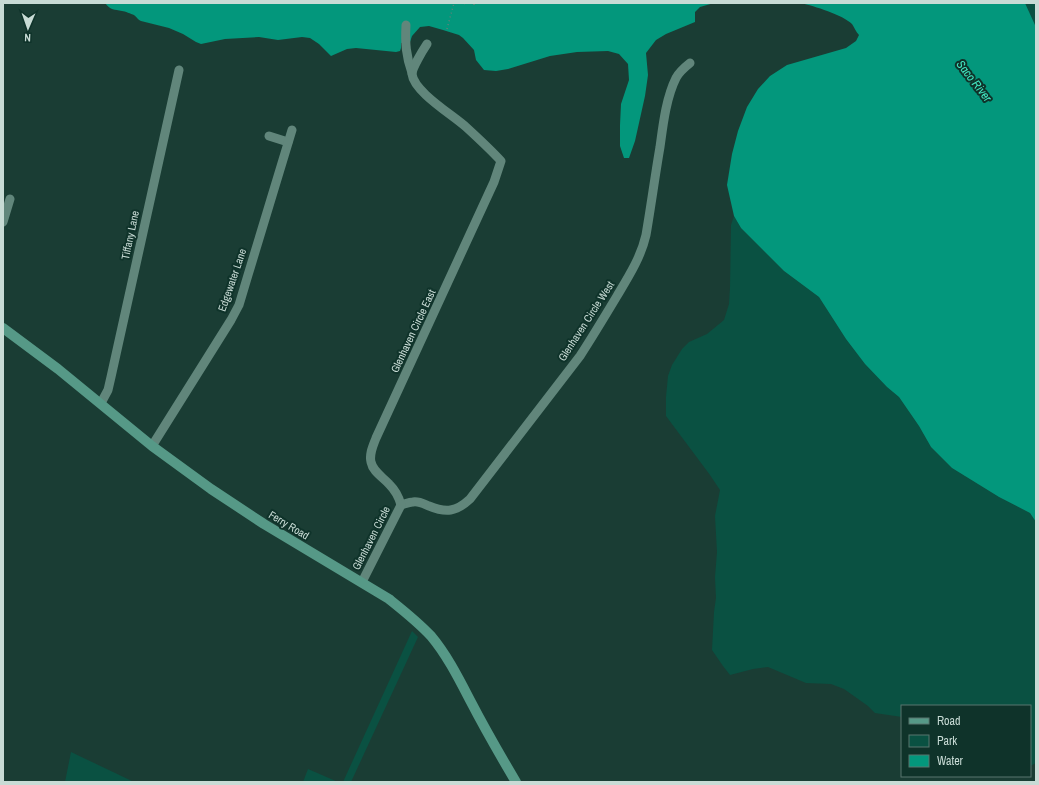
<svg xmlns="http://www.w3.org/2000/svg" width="1039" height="785" font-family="'Archivo Narrow',sans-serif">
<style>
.green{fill:#0a5142}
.water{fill:#03977c}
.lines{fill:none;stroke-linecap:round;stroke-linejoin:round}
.path{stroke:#648079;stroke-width:1.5;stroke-dasharray:1 3;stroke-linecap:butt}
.minor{stroke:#61867b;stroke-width:9}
.major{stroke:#569987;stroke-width:10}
.labels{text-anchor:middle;stroke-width:4;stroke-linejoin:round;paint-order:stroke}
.street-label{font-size:11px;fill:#c8dbd5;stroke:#0f332a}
.water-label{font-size:12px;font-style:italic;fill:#43e9c4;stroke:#0f332a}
</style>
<rect width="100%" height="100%" fill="#1a3d34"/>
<g class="green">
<polygon points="1025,3 1036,3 1036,26 1035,26"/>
<polygon points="734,216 741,228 784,271 819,297 846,339 865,364 887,387 899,397 919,426 931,447 952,468 999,497 1030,513 1036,522 1036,763 1030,766 1030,706 902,706 902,717 875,713 868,706 844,689 831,684 806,683 768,667 753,669 730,675 723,666 712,650 714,612 716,598 715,577 717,552 715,516 720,490 710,475 666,416 666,397 668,376 672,365 682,349 689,342 707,334 724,320 729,304 730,288 731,225"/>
<polygon points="412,631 418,637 351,782 343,782"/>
<polygon points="71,752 134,782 65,782"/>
<polygon points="308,769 338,782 303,782"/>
</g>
<g class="water">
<path d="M105,3h609l-14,4 -5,5v10l-29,12 -10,6 -10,13 2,22 -3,21 -10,45 -6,17h-5l-4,-12v-21l1,-21 8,-24 -1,-16 -9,-10 -11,-3 -31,1 -27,4 -42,13 -12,2 -12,-1 -8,-10 -2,-10 -11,-12 -4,-3 -16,-5 -14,-4 -9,1 -8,9 -2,6 -9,1v5l-1,3 -4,1 -40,-4 -9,1 -16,7 -12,-12 -9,-6 -8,-1 -24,3 -19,-3 -34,2 -24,5 -5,-2 -13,-8 -14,-6 -28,-7c-3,-1 -4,-4 -7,-6 -3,-1 -9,-4 -12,-4 -8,-2 -11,0 -17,-8z"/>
<path d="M801,3h224l10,22 1,1v496l-6,-9 -31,-16 -47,-29 -21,-21 -12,-21 -20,-29 -12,-10 -22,-23 -19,-25 -27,-42 -35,-26 -43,-43 -7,-12 -7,-31 5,-31 6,-23 9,-24 11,-18 12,-13 17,-11 59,-17 10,-7 3,-6c-3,-3 -5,-8 -7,-11 -9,-9 -38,-18 -51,-21z"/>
</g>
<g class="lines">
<g class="path">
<polyline points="483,3 483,5"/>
<polyline points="489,3 489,6"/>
<polyline points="498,3 498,6"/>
<polyline points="508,3 508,5"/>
<polyline points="517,3 518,5"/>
<polyline points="528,3 528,5"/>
<polyline points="547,3 547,4"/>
<polyline points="464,4 465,3"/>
<polyline points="537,4 537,3"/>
<polyline points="556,4 556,3"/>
<polyline points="474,5 474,3"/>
<polyline points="447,29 454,3"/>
</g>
<g class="minor">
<path d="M406,25c-1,18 0,31 6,48"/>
<polyline points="269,136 288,142"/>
<polyline points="3,222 10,199"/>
<polyline points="101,403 108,390 111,377 179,70"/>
<polyline points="152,446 231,320 239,305 248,275 292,130"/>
<path d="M401,505c4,-1 8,-3 12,-3 6,-1 11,2 16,4 17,7 27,6 41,-7l110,-143c13,-20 25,-40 37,-60 12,-20 24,-39 29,-61 5,-29 9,-59 14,-88 3,-22 6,-49 16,-69 3,-6 9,-11 14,-15"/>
<path d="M401,505c-2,-8 -6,-15 -12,-21 -6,-7 -16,-12 -18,-22 -2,-8 2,-16 5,-24l118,-256 7,-21c-11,-12 -23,-23 -35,-34 -13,-12 -52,-35 -54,-53 0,-6 11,-24 15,-30"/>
<polyline points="362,582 401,505"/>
</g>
<path class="major" d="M3,328l55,41 94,77 59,43 53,35 125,75c15,12 29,23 42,37 16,19 28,43 40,66 14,27 29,53 45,80"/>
</g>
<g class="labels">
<g class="street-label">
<text transform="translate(130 235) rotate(-78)" y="4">Tiffany Lane</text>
<text transform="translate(232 280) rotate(-71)" y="4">Edgewater Lane</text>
<text transform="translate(586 321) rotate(-57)" y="4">Glenhaven Circle West</text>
<text transform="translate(413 331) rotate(-65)" y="4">Glenhaven Circle East</text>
<text transform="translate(289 525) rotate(31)" y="4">Ferry Road</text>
<text transform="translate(371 538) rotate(-63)" y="4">Glenhaven Circle</text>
</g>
<g class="water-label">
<text transform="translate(974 81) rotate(52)" y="4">Saco River</text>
</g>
</g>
<rect width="1039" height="785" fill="none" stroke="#c8dbd5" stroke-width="8"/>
<rect x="901" y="705" width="130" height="72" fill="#0f332a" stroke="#59766e"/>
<rect x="909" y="718" width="20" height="6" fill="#569987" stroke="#59766e"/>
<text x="937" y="725" font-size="12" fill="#c8dbd5">Road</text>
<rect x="909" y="735" width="20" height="12" fill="#0a5142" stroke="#59766e"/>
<text x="937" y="745" font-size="12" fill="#c8dbd5">Park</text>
<rect x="909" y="755" width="20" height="12" fill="#03977c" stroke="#59766e"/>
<text x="937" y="765" font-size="12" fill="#c8dbd5">Water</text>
<g transform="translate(28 28) rotate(182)" stroke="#0f332a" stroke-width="3" paint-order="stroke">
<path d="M0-3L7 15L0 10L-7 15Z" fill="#c8dbd5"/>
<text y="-6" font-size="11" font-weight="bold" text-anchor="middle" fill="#c8dbd5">N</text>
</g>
</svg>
